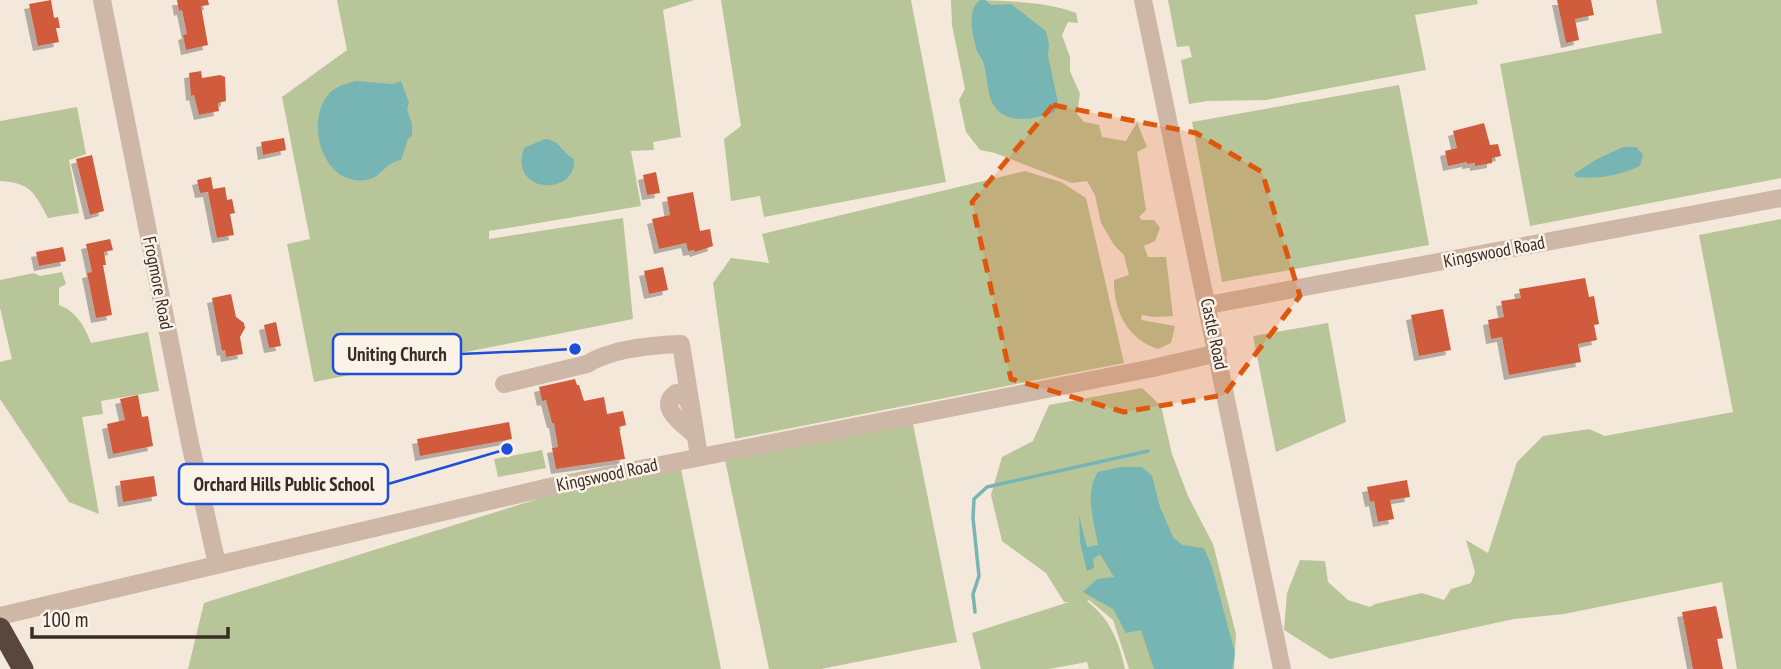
<svg xmlns="http://www.w3.org/2000/svg" width="1781" height="669" font-family="'PT Sans Narrow',sans-serif">
<style>
.green{fill:#b8c599}
.water{fill:#77b4b4}
.lines{fill:none;stroke-linecap:round;stroke-linejoin:round}
.stream{stroke:#77b4b4;stroke-width:3.5}
.building{fill:#d15b3c;filter:url(#shadow)}
.minor{stroke:#ceb7a6;stroke-width:18}
.highway{stroke:#5b463e;stroke-width:21}
.marked{fill:#df570d;fill-opacity:0.2;stroke:#df570d;stroke-width:5;stroke-dasharray:14 9;stroke-linejoin:round}
.labels{text-anchor:middle;stroke-width:5;stroke-linejoin:round;paint-order:stroke}
.street-label{font-size:18px;fill:#392c27;stroke:#fbf2e8}
.leader{fill:none;stroke:#1d4ed8;stroke-width:2.5}
.callout-dot{fill:#1d4ed8;stroke:#fbf2e8;stroke-width:2.5}
.callout{fill:#fbf2e8;stroke:#1d4ed8;stroke-width:2.5}
.callout-label{font-size:19px;text-anchor:middle;font-weight:bold;fill:#392c27}
</style>
<defs>
<filter id="shadow"><feDropShadow dx="-5" dy="5" stdDeviation="0" flood-color="#0004"/></filter>
</defs>
<rect width="100%" height="100%" fill="#f4e8db"/>
<g class="green">
<polygon points="337,0 694,0 663,10 681,137 653,142 654,150 631,151 641,206 489,231 489,239 623,218 633,319 314,382 287,244 310,239 282,97 347,50"/>
<polygon points="721,0 911,0 946,182 764,217 760,196 731,201 724,139 741,126"/>
<path d="M951,0c37,0 93,0 125,13l2,10 -10,-1 -6,13 8,22v14l10,23 -3,20 7,8 15,3 3,12 24,4 11,-19 10,25 -10,5 9,58 -7,7 3,3h12l6,8 -5,13 -11,5 4,11h18l7,59 -20,1 -11,-2 -1,5 34,6 -4,17 -13,6c-30,-9 -45,-39 -44,-69l15,-5 -5,-20 -10,-10 -13,-22 -6,-28 -8,-14 -15,2 -77,-30 -15,-3 -14,-18 -7,-32 6,-11 -13,-64z"/>
<polygon points="1168,0 1477,0 1478,4 1415,15 1426,70 1266,100 1207,101 1189,104 1181,60 1192,57 1189,46 1177,47"/>
<polygon points="1656,0 1781,0 1781,178 1530,226 1500,64 1662,33"/>
<polygon points="1399,85 1429,245 1222,282 1192,122"/>
<path d="M77,107l9,47 -17,6 10,53 -31,5c-14,-26 -17,-35 -48,-37v-60z"/>
<polygon points="1025,171 1061,182 1086,198 1124,363 735,439 713,283 731,258 769,263 762,234"/>
<polygon points="1781,219 1781,669 1737,669 1722,582 1564,614 1514,619 1330,659 1284,630 1287,593 1300,560 1325,561 1328,582 1348,600 1370,607 1375,604 1422,593 1444,600 1451,589 1471,583 1475,572 1466,540 1488,553 1517,462 1543,436 1589,429 1605,436 1733,412 1699,235"/>
<path d="M62,272l4,12 -7,4v17c17,6 26,22 32,38l57,-11 11,59 -58,10 2,13 -21,3 17,97 -30,-12 -69,-103v-37l12,-3 -12,-51v-28l34,-7 6,3z"/>
<polygon points="1328,323 1346,422 1276,452 1253,336"/>
<path d="M1142,388l19,18 11,48 16,42 25,48 23,90 -2,35h-105l-16,-49 -24,-20 -2,1c23,18 32,40 38,68h-36l-2,-7 -38,7h-68l-9,-36 97,-31h-5l-18,-29 -44,-32 -11,-46 11,-38 31,-16 16,-36z"/>
<polygon points="913,424 957,642 821,669 769,669 725,460"/>
<polygon points="542,450 546,468 498,477 494,459"/>
<polygon points="681,469 721,669 188,669 204,603 560,492"/>
</g>
<g class="water">
<path d="M980,0h5l6,5 20,-1 35,27 3,13 -1,12 10,46 -4,10c-23,9 -55,14 -64,-15 -3,-10 -3,-22 -6,-32 -1,-6 -5,-9 -7,-14 -4,-15 -11,-41 3,-51z"/>
<path d="M356,81l36,3 9,-3 8,22 -2,6 5,15v12l-4,3 -7,21c-20,3 -19,24 -47,20 -34,-6 -47,-60 -26,-85 7,-9 17,-11 28,-14z"/>
<path d="M545,139c15,1 17,14 29,20 4,37 -66,36 -50,-11z"/>
<path d="M1623,147h13l7,8 -3,11c-23,10 -40,13 -64,11l-2,-3 23,-15z"/>
<path d="M1121,467h21l10,9 8,31 13,30 9,8 22,3 8,19 23,86 -3,16h-78l-13,-39 -15,3 -13,-24 -30,-17 14,-13 17,-2 -14,-23 -7,5 1,9 -7,3 -7,-29 -1,-27 8,32 11,-2c-4,-24 -14,-52 0,-73z"/>
</g>
<g class="lines">
<polyline class="stream" points="975,612 973,594 979,576 973,518 974,499 987,487 1148,451"/>
</g>
<g class="building">
<polygon points="51,0 54,18 58,17 60,28 56,28 59,42 38,46 29,4"/>
<polygon points="177,0 208,0 209,5 201,6 208,45 186,50 183,35 187,34 182,10 179,11"/>
<polygon points="1557,0 1591,0 1594,15 1575,19 1579,40 1566,43"/>
<polygon points="201,71 202,78 220,75 225,77 226,101 218,103 219,111 199,115 194,95 191,96 189,73"/>
<polygon points="1484,123 1490,145 1498,144 1501,156 1492,158 1492,163 1475,166 1475,163 1467,164 1467,162 1448,166 1445,151 1457,148 1453,131"/>
<polygon points="284,138 286,150 263,155 261,142"/>
<polygon points="92,155 104,211 90,215 76,159"/>
<polygon points="656,172 660,193 647,195 643,175"/>
<polygon points="211,177 213,189 225,187 227,200 232,199 235,213 230,214 234,235 217,238 208,192 200,193 197,180"/>
<polygon points="693,192 700,231 710,229 713,246 695,252 694,250 688,251 686,243 659,249 652,219 670,215 667,197"/>
<polygon points="110,239 113,250 104,252 106,265 103,265 112,315 96,318 87,273 92,272 86,244"/>
<polygon points="63,247 66,261 39,266 36,252"/>
<polygon points="663,267 668,290 649,294 644,271"/>
<polygon points="1585,278 1589,297 1594,296 1599,324 1594,325 1597,340 1578,344 1581,362 1509,375 1502,337 1491,339 1488,320 1504,317 1501,301 1521,298 1519,289"/>
<polygon points="231,294 236,317 244,323 245,328 240,337 243,354 226,357 225,350 222,351 212,298"/>
<polygon points="1443,309 1451,350 1419,356 1411,315"/>
<polygon points="276,322 281,346 269,348 264,325"/>
<polygon points="575,379 577,385 579,385 584,401 604,397 607,414 623,411 626,425 619,427 625,459 556,469 552,448 558,447 554,423 552,423 546,400 542,401 539,387"/>
<polygon points="138,395 142,417 148,416 153,446 113,454 107,424 125,420 120,399"/>
<polygon points="509,422 512,439 420,456 417,439"/>
<polygon points="154,476 157,496 123,502 120,481"/>
<polygon points="1407,480 1410,497 1390,500 1394,519 1378,522 1374,501 1370,502 1367,487"/>
<polygon points="1716,606 1723,638 1717,639 1723,669 1693,669 1682,612"/>
</g>
<g class="lines">
<g class="minor">
<polyline points="102,0 190,443 217,564"/>
<polyline points="1143,0 1282,669"/>
<polyline points="1208,305 1781,198"/>
<path d="M504,384l83,-20c24,-15 65,-19 94,-20l18,112"/>
<path d="M691,409c-3,-9 -5,-13 -15,-16 -20,14 8,32 19,42"/>
<polyline points="0,616 549,487 1153,368 1218,353"/>
</g>
<polyline class="highway" points="0,628 23,669"/>
</g>
<path class="marked" d="M1053,105l143,28 66,39 38,124 -76,99 -100,17 -113,-33 -39,-177z"/>
<g class="labels">
<g class="street-label">
<text transform="translate(1494 252) rotate(-11)" y="6">Kingswood Road</text>
<text transform="translate(158 283) rotate(79)" y="6">Frogmore Road</text>
<text transform="translate(1214 334) rotate(78)" y="6">Castle Road</text>
<text transform="translate(607 475) rotate(-12)" y="6">Kingswood Road</text>
</g>
</g>
<path class="leader" d="M575 349L461 354M507 449L388 484"/>
<g class="callout-dot">
<circle cx="575" cy="349" r="7"/>
<circle cx="507" cy="449" r="7"/>
</g>
<g class="callout">
<rect x="333" y="334" width="128" height="40" rx="7"/>
<rect x="179" y="464" width="209" height="40" rx="7"/>
</g>
<g class="callout-label">
<text x="397" y="361">Uniting Church</text>
<text x="284" y="491">Orchard Hills Public School</text>
</g>
<path d="M32 627v10h196v-10" fill="none" stroke="#392c27" stroke-width="3.5"/>
<text x="42" y="627" font-size="21" fill="#392c27" stroke="#fbf2e8" stroke-width="5" paint-order="stroke">100 m</text>
</svg>
